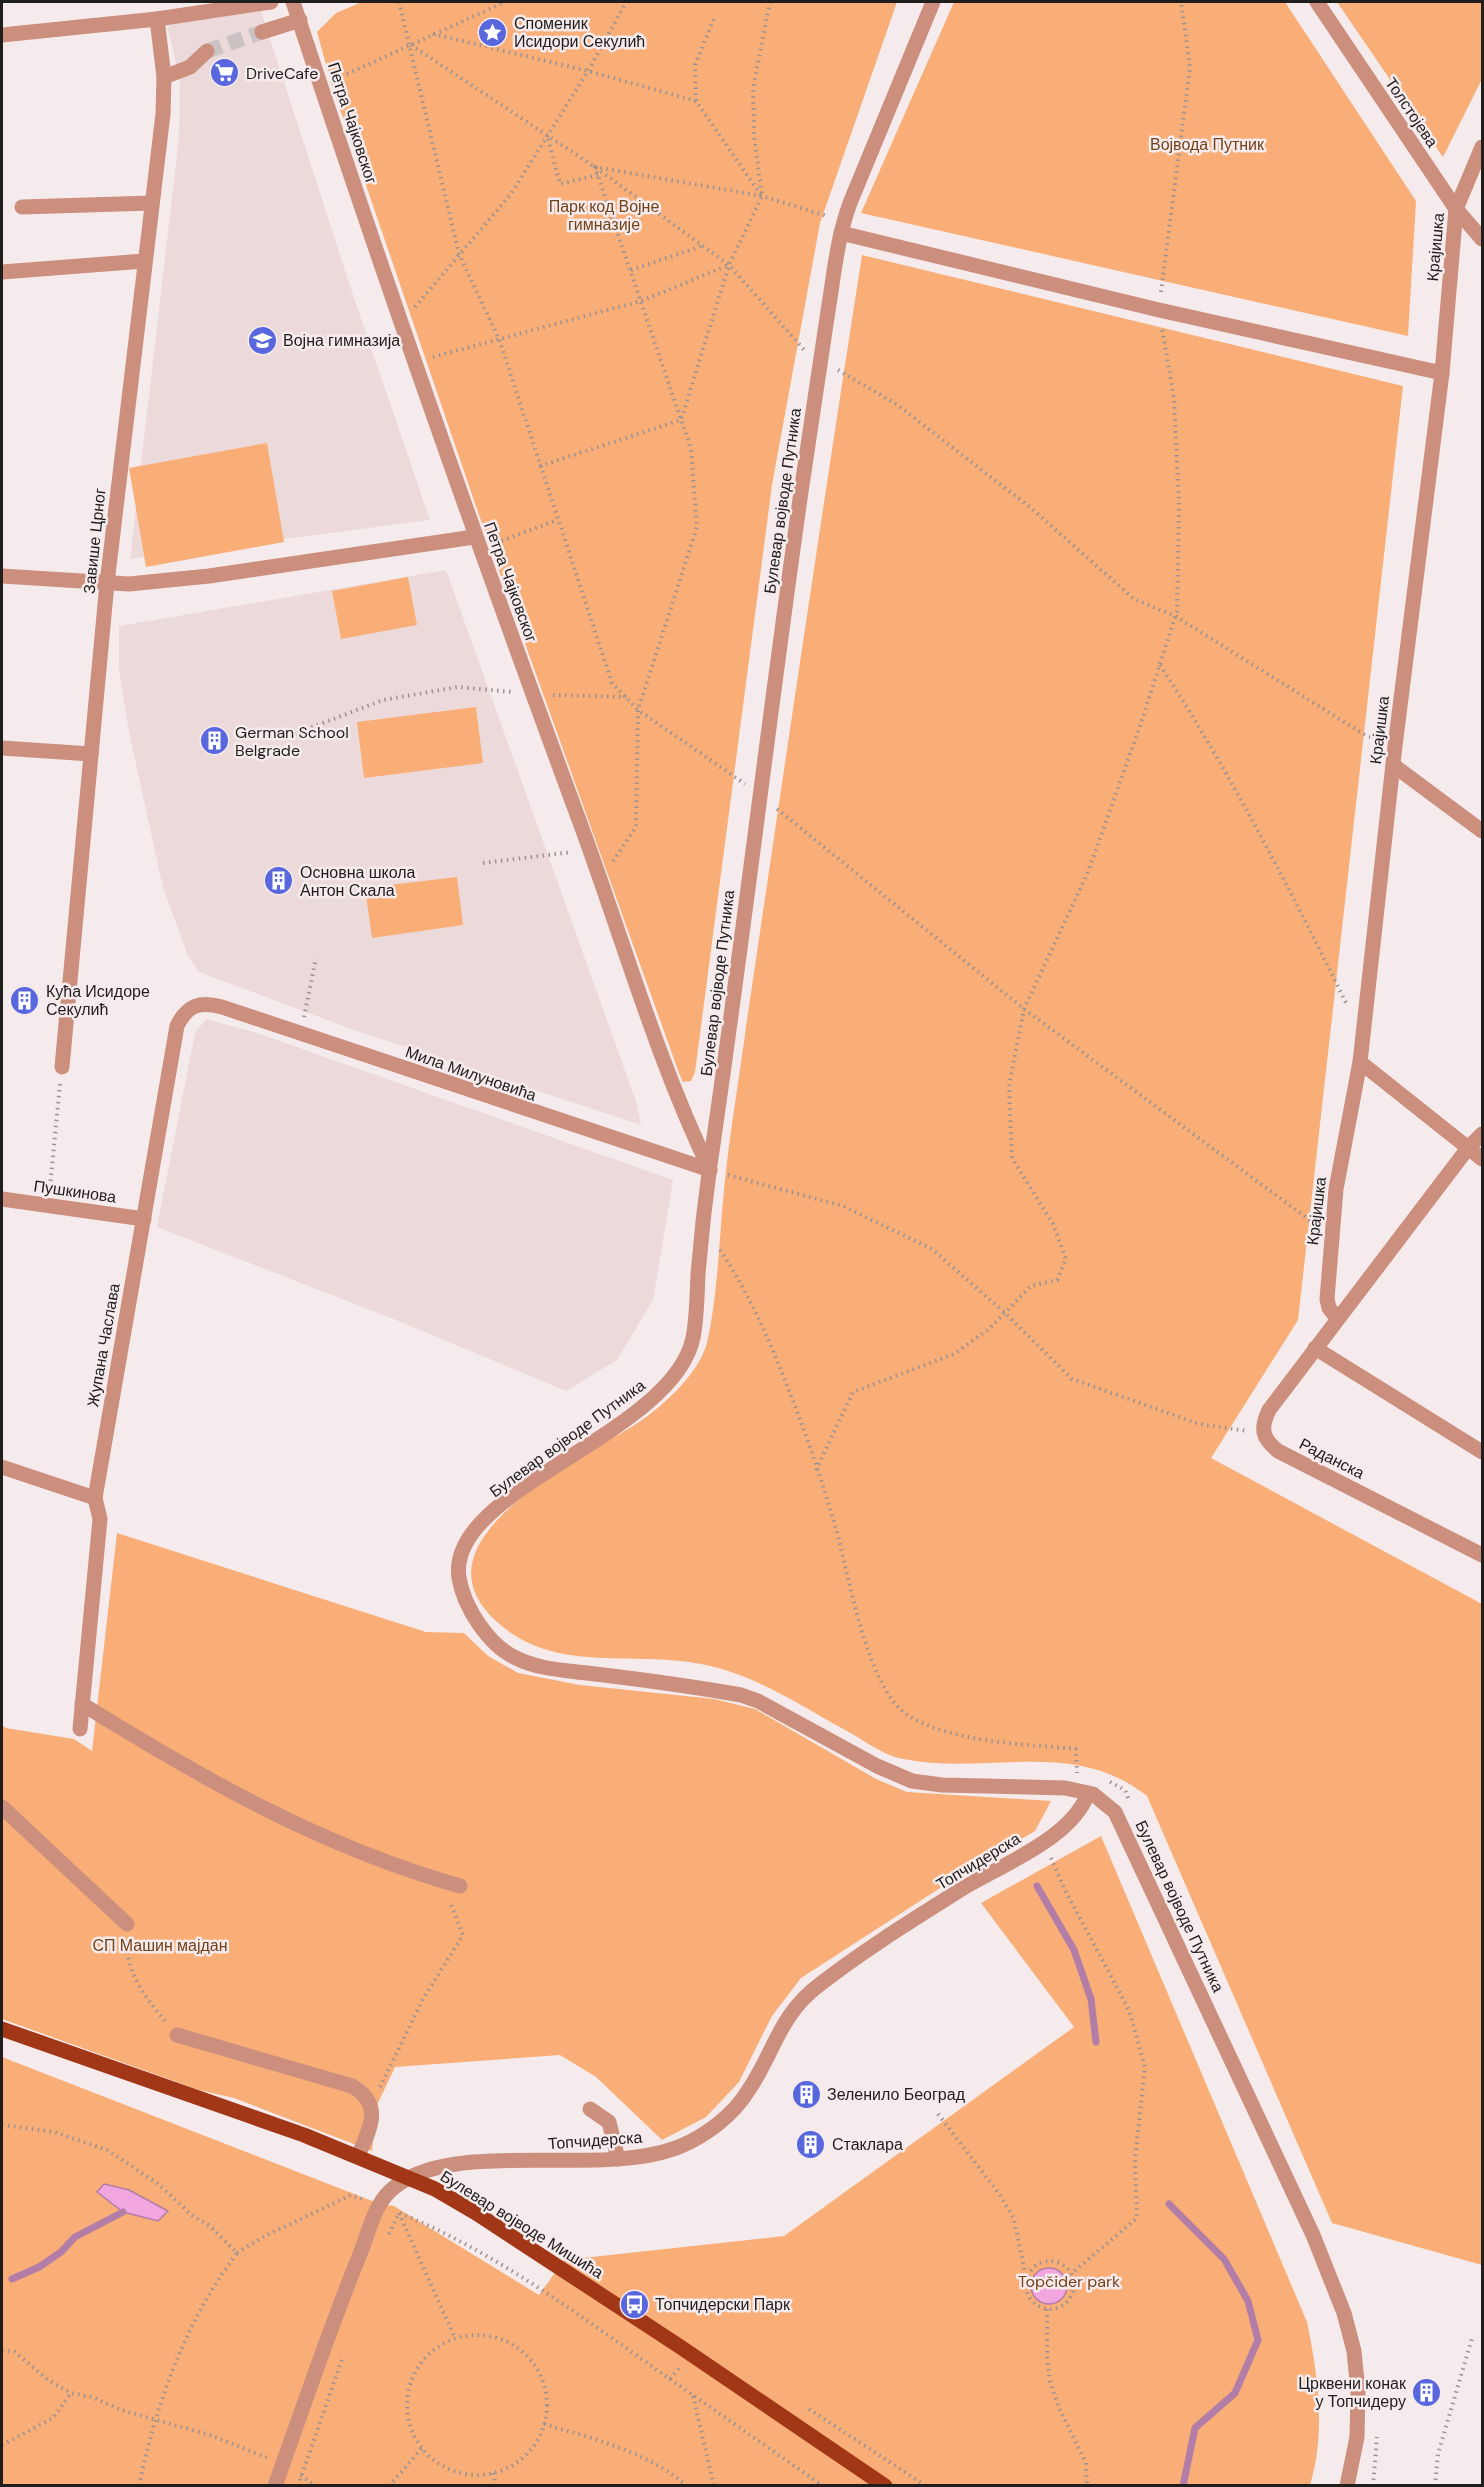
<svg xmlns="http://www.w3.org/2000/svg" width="1484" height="2487" font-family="'DM Sans',sans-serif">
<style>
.built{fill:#ecdada}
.green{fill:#f9ae77}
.water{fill:#f1a6e0;stroke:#b27da6;stroke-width:1.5}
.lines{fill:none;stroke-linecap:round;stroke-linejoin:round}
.stream{stroke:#b27da6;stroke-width:7}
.minor-tunnel{stroke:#cbc2c3;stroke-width:15;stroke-dasharray:15 8;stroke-linecap:butt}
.path{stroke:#9a9293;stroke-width:4;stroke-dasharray:1.5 4.5;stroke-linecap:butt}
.minor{stroke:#cc8f7e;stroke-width:15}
.major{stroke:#a23718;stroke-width:15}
.labels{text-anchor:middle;stroke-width:5;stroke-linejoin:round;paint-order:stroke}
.poi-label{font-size:16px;fill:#201d1d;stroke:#f6ebec;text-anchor:start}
.street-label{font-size:16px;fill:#201d1d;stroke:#f6ebec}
.park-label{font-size:16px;fill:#73421a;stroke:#f6ebec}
</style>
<rect width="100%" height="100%" fill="#f6ebec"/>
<g class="built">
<polygon points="261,11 354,298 430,520 130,559 179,137 180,79 167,25"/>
<polygon points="446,570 637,1104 641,1125 354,1030 199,972 188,956 163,888 128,727 119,671 119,626"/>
<polygon points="206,1019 257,1033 673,1180 653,1300 617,1360 566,1391 396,1320 157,1227 195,1033"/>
</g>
<g class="green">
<polygon points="362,2 897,2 820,223 772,485 695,1072 691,1081 683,1082 679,1073 479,515 332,86 317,32 336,13"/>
<polygon points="954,2 1285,2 1416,201 1408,336 861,213"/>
<polygon points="1337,2 1482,2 1482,79 1443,157"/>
<path d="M862,255l541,131 -105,934 -87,138 271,146v661l-150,-42 -185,-427c-74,-59 -160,-20 -244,-37 -17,-3 -34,-15 -49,-24 -47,-25 -95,-59 -148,-70 -71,-16 -151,11 -210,-44 -92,-84 97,-166 149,-203 24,-18 54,-46 62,-75 11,-49 12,-103 17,-153 5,-55 15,-109 22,-163 38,-258 76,-515 116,-772z"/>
<polygon points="267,443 284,542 146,567 129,468"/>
<polygon points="408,577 417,625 341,639 332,591"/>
<polygon points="476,707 483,763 364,778 357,722"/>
<polygon points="457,877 463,925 372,938 365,888"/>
<polygon points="117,1533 426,1632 464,1633 488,1656 518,1673 580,1685 714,1699 755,1709 876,1779 907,1792 1051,1801 1035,1831 954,1879 801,1978 772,2016 739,2082 706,2117 662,2140 596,2077 560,2055 395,2067 377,2105 372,2151 234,2098 199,2090 2,2019 2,1725 6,1728 74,1739 92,1751"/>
<path d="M1101,1836l206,486c11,53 19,110 3,163h-1308v-428l378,147 14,2 145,89 25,-35 220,-24 290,-209 -93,-124z"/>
</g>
<g class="water">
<polygon points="104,2184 129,2190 168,2211 158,2221 123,2212 97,2192"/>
<circle cx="1049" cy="2286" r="18"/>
</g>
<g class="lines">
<g class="stream">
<polyline points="1037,1886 1074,1950 1091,1999 1096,2042"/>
<polyline points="1169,2204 1224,2259 1248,2301 1258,2340 1235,2393 1195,2428 1183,2486"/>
<polyline points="12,2279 39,2267 61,2252 75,2237 123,2212"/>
</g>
<polyline class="minor-tunnel" points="207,51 262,32"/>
<g class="path">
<polyline points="399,2 459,254 499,339 612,683 638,710 745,784"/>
<polyline points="433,34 588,71 696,101 761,195"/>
<polyline points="411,45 595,167 729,265 805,351"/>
<polyline points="336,79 505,2"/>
<polyline points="696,101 695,65 715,16"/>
<polyline points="548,139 560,184 598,175"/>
<polyline points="631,270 702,246"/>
<polyline points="1161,292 1190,67 1181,2"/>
<polyline points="415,307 511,194 588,71 626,2"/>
<polyline points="433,357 641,301 729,265"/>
<polyline points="838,370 896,404 1031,508 1134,599 1175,616 1365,735 1379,740"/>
<polyline points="540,466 681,420 729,265 762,196 754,136 753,88 770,2"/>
<polyline points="496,543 557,520"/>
<path d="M1160,665c71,109 130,224 187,340"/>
<polyline points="553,695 626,697"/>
<polyline points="289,736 383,700 458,687 512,692"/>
<polyline points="777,809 1024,1009 1315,1224"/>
<polyline points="613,861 636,827 638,710 697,527 691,449 595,167 762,196 827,216"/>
<polyline points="483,863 572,852"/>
<polyline points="304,1017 316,958"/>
<polyline points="728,1175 843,1206 932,1249 1005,1313 1072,1379 1199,1424 1247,1431"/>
<polyline points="50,1187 60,1084"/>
<path d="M720,1250c30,44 52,96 71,146 17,43 32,88 45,133 13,46 31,162 73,187 45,27 116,28 167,33l1,24"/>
<polyline points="816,1470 853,1392 954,1354 989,1329 1031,1286 1057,1280 1066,1259 1053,1224 1012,1158 1009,1086 1024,1009 1088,872 1140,726 1177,611 1179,505 1174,398 1162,329"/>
<polyline points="1110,1782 1125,1790 1128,1798"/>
<polyline points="1051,1858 1065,1890 1129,2010 1145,2067 1135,2160 1137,2218 1071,2274"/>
<path d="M127,1940c-2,32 20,60 40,83"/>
<polyline points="380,2087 423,1999 463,1935 450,1902"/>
<polyline points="938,2114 1000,2195 1014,2219 1026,2278"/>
<path d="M2,2125l52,7 53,18 50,33 36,33 17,10 27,27c-51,67 -81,150 -98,233"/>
<polyline points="399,2213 455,2338"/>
<path d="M389,2234l10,-21c98,39 185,106 271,166l10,-12"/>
<polyline points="237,2253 263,2237 351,2195 362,2199"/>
<circle cx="1050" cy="2285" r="24"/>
<polyline points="1047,2309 1047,2357 1050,2381 1059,2408 1086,2463 1087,2486"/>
<circle cx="477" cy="2405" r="70"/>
<polyline points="2,2350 15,2352 48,2380 71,2393 92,2397 121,2410 210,2435 268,2458"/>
<polyline points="670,2379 823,2486"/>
<polyline points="693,2396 714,2486"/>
<polyline points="809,2409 926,2486"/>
<path d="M544,2424c50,15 102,27 143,62"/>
<polyline points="2,2445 53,2418 71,2393"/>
<polyline points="493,2473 496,2486"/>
<polyline points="301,2475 315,2486"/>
<polyline points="298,2486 343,2356"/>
<polyline points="389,2486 422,2448"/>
<polyline points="1373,2486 1377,2437"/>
<polyline points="1435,2486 1438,2454 1472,2338"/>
</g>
<g class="minor">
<path d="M293,2c90,274 186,547 286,818 43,116 77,238 131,350"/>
<path d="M933,2l-83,201c-13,35 -16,72 -22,108 -9,60 -18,121 -27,181 -32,224 -58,449 -91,673 -5,36 -9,72 -12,109 -1,21 -1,43 -5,64 -21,98 -248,151 -234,240 5,29 29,67 57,80 22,11 46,12 71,15 51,6 103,13 154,22l17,6 119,65 35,15 30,4 123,3 28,6 22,18 198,423 31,78 10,38 4,41 -1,45 -10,49"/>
<polyline points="1317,2 1456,209 1482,239"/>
<polyline points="262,32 300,20"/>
<polyline points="2,35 157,19 271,2"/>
<polyline points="164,77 190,67 207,51"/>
<polyline points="22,207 152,203"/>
<polyline points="841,233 1159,310 1442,373"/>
<polyline points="2,272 144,261"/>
<polyline points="2,576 129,584 209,576 474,537"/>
<polyline points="2,748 91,754"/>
<polyline points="1393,765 1482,831"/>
<polyline points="1360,1062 1482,1159"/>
<polyline points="62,1067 107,583 163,114 164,77 157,19"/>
<path d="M1482,1134l-14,14 -199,262c-9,19 -7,28 9,41l204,104"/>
<polyline points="2,1199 144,1219"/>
<polyline points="1337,1318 1329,1308 1327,1299 1336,1189 1360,1062 1395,746 1442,373 1456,209 1482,147"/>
<polyline points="1315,1348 1482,1452"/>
<polyline points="2,1467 95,1498"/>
<path d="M82,1704c121,75 240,143 378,182"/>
<path d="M80,1729l20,-210 -5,-21 82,-472c10,-21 23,-25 45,-19l488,163"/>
<polyline points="2,1807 127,1924"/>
<path d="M177,2035l175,51c32,19 18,42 6,70"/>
<polyline points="590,2109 609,2122 618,2159"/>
<path d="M275,2486c28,-78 54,-156 85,-232 8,-20 14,-48 30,-63 59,-56 210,-11 291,-45 26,-11 52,-31 67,-55 26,-38 31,-76 71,-106 46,-36 97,-67 146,-98 39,-23 108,-50 123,-94"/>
</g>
<polyline class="major" points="2,2029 304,2135 435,2189 476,2213 679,2346 885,2486"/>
</g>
<defs>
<symbol id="sight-disc" viewBox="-11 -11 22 22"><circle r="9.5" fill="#5867de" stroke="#f6ebec"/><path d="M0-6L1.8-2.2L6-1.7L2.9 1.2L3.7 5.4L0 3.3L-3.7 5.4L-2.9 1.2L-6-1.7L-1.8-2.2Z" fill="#fff"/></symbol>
<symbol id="supermarket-disc" viewBox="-11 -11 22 22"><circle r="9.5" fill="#5867de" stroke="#f6ebec"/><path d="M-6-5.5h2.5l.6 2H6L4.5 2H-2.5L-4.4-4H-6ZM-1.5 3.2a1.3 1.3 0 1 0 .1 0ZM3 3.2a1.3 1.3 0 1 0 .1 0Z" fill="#fff"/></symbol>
<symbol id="school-disc" viewBox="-11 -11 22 22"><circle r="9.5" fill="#5867de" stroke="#f6ebec"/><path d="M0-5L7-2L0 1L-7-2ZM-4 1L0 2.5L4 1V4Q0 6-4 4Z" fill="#fff"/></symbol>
<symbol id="building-disc" viewBox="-11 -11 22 22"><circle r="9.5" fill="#5867de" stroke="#f6ebec"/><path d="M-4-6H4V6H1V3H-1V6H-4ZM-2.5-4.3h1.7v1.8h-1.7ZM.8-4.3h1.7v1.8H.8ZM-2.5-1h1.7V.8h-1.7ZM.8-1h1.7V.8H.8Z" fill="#fff"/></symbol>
<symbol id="bus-disc" viewBox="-11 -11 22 22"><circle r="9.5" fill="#5867de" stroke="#f6ebec"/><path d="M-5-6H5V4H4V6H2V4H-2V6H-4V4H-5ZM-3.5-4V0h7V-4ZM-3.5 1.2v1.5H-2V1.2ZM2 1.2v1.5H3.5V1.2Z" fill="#fff"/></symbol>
</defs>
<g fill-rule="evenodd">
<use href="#sight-disc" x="476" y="16" width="33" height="33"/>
<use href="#supermarket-disc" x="208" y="56" width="33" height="33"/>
<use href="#school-disc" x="246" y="324" width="33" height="33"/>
<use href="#building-disc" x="198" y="724" width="33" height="33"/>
<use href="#building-disc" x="262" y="864" width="33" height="33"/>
<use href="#building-disc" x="8" y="984" width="33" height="33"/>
<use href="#building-disc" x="790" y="2078" width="33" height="33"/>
<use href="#building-disc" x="794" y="2128" width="33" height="33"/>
<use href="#bus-disc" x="618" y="2288" width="33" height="33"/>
<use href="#building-disc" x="1410" y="2376" width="33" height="33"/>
</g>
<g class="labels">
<g class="poi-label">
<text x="514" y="29">Споменик<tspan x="514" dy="18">Исидори Секулић</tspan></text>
<text x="246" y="79">DriveCafe</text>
<text x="283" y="346">Војна гимназија</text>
<text x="235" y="738">German School<tspan x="235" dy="18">Belgrade</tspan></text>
<text x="300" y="878">Основна школа<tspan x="300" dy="18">Антон Скала</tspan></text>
<text x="46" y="997">Кућа Исидоре<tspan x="46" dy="18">Секулић</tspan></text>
<text x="827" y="2100">Зеленило Београд</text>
<text x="832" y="2150">Стаклара</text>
<text x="655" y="2310">Топчидерски Парк</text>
<text x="1406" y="2389" text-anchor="end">Црквени конак<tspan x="1406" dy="18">у Топчидеру</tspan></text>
</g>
<g class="street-label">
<text transform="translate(1412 112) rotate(56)" y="6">Толстојева</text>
<text transform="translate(353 123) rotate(72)" y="6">Петра Чајковског</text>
<text transform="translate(1435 247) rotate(-85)" y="6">Крајишка</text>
<text transform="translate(782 501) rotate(-82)" y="6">Булевар војводе Путника</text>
<text transform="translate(94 541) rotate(-84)" y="6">Завише Црног</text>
<text transform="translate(511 582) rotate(70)" y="6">Петра Чајковског</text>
<text transform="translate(1379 730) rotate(-83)" y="6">Крајишка</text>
<text transform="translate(717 983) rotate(-83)" y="6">Булевар војводе Путника</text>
<text transform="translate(471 1073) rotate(19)" y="6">Мила Милуновића</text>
<text transform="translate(75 1191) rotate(8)" y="6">Пушкинова</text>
<text transform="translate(1316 1211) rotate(-83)" y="6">Крајишка</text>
<text transform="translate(103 1345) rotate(-80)" y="6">Жупана Часлава</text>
<text transform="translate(567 1438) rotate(-36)" y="6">Булевар војводе Путника</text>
<text transform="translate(1332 1458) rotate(27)" y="6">Раданска</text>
<text transform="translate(978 1861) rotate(-31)" y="6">Топчидерска</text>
<text transform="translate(1180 1906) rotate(65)" y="6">Булевар војводе Путника</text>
<text transform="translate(595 2140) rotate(-4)" y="6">Топчидерска</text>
<text transform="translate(522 2224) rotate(32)" y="6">Булевар војводе Мишића</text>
</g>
<g class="park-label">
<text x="1207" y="150">Војвода Путник</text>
<text x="604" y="212">Парк код Војне<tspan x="604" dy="18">гимназије</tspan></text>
<text x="160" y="1951">СП Машин мајдан</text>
<text x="1069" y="2287">Topčider park</text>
</g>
</g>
<rect width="1484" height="2487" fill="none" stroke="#201d1d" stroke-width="6"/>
</svg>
